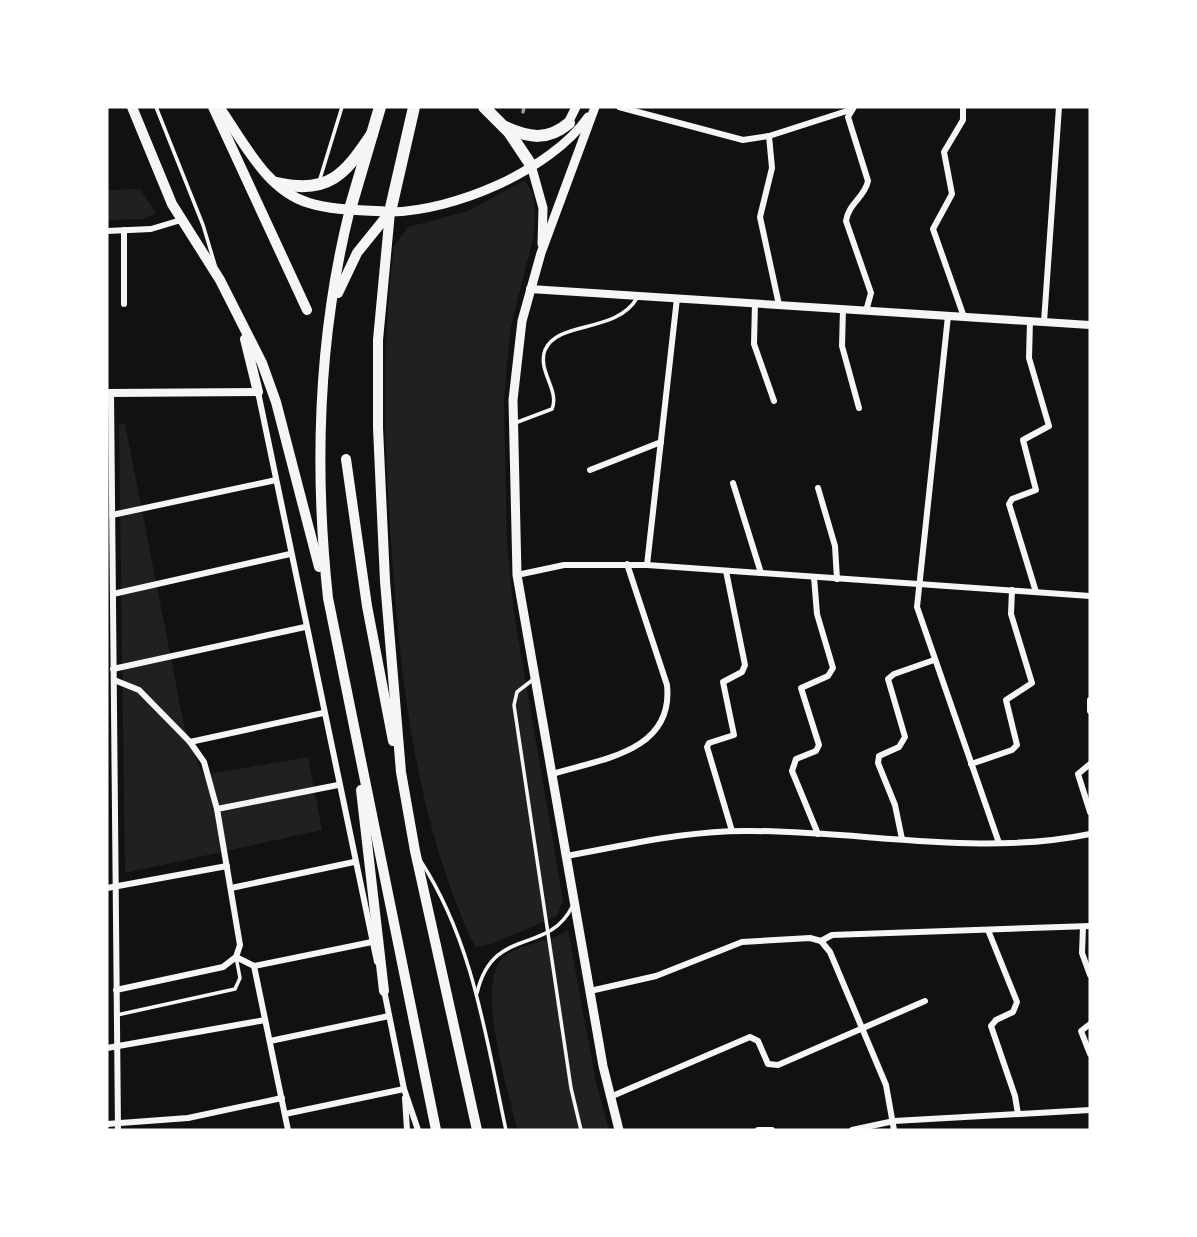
<svg xmlns="http://www.w3.org/2000/svg" width="1197" height="1237" font-family="'Public Sans',sans-serif">
<style>
.green{fill:#202020}
.lines{fill:none;stroke-linecap:round;stroke-linejoin:round}
.service{stroke:#f5f5f5;stroke-width:3.5}
.minor{stroke:#f5f5f5;stroke-width:6}
.tertiary{stroke:#f5f5f5;stroke-width:8}
.secondary{stroke:#f5f5f5;stroke-width:9}
.primary{stroke:#f5f5f5;stroke-width:10}
.motorway{stroke:#f5f5f5;stroke-width:12}
.rail{stroke:#9a9a9a;stroke-width:3.5}
</style>
<rect width="100%" height="100%" fill="#111"/>
<g class="green">
<path d="M525,180l8,14 2,23 -2,22 -22,87 -4,38 -3,36 3,144 7,69 49,287 -6,16 -65,28 -17,3c-58,-123 -74,-259 -83,-393 -8,-103 -11,-205 2,-308l14,-19 60,-16z"/>
<polygon points="140,189 156,213 144,219 107,220 107,190"/>
<polygon points="119,424 125,424 185,730 203,775 308,757 322,830 125,873"/>
<path d="M568,930l28,152 13,48h-92c-7,-36 -44,-147 -13,-173 18,-15 44,-13 64,-27z"/>
</g>
<g class="lines">
<g class="service">
<polyline points="156,107 203,225 215,265"/>
<polyline points="319,182 342,107"/>
<path d="M515,423l37,-14c8,-19 -15,-38 -7,-59 13,-30 71,-16 92,-52"/>
<polyline points="535,678 517,692 514,705 571,1088 581,1130"/>
<path d="M420,860c53,81 66,178 86,270"/>
<path d="M477,993c16,-68 70,-37 95,-86"/>
<polyline points="117,1015 235,989 240,978 236,957"/>
</g>
<g class="minor">
<polyline points="619,107 743,140 769,136 850,110"/>
<path d="M854,107l-6,10 20,64c-3,16 -20,23 -22,40l25,72 -5,18"/>
<polyline points="963,107 963,120 944,152 952,194 933,229 964,317"/>
<polyline points="769,136 772,168 760,217 779,305"/>
<polyline points="107,231 151,229 181,220"/>
<polyline points="755,303 754,344 774,401"/>
<polyline points="124,304 124,230"/>
<polyline points="843,309 842,346 859,408"/>
<polyline points="948,316 917,607 999,843"/>
<polyline points="1030,321 1029,358 1049,426 1023,440 1036,490 1012,499 1009,504 1036,592"/>
<polyline points="1044,322 1059,107"/>
<polyline points="258,392 377,962"/>
<polyline points="111,393 118,1130"/>
<polyline points="590,470 661,442"/>
<polyline points="733,483 761,573"/>
<polyline points="818,488 835,546 837,579"/>
<polyline points="112,515 276,480"/>
<polyline points="647,565 677,298"/>
<polyline points="726,571 745,665 742,672 723,682 734,735 709,743 707,747 732,831"/>
<polyline points="517,575 564,565 647,565 1090,596"/>
<polyline points="814,577 817,614 833,668 828,676 801,688 819,745 816,751 796,759 792,771 818,834"/>
<polyline points="113,594 290,554"/>
<polyline points="113,669 305,627"/>
<polyline points="114,680 139,690 190,742 204,762 217,809 240,945 236,957 223,967 116,990"/>
<polyline points="1090,700 1090,711"/>
<polyline points="190,742 323,713"/>
<polyline points="971,764 1012,750 1017,745 1006,700 1032,683 1011,614 1012,590"/>
<polyline points="1090,764 1078,774 1090,812"/>
<path d="M552,774c49,-15 122,-22 115,-89l-40,-121"/>
<polyline points="217,809 338,785"/>
<polyline points="902,839 895,805 878,763 879,756 899,747 905,737 888,679 894,674 934,660"/>
<path d="M566,856c62,-11 122,-26 185,-25 112,0 228,26 339,3"/>
<polyline points="107,888 227,866"/>
<polyline points="231,888 354,862"/>
<polyline points="1083,927 1082,953 1090,975"/>
<polyline points="988,930 1017,1002 1013,1012 996,1020 991,1026 1015,1096 1018,1114"/>
<polyline points="821,941 832,935 1090,926"/>
<polyline points="821,941 830,952 886,1085 894,1130"/>
<polyline points="236,957 254,966"/>
<polyline points="254,966 288,1130"/>
<polyline points="254,966 372,942"/>
<polyline points="384,990 404,1089 418,1130"/>
<polyline points="590,991 656,976 742,942 810,938 821,941"/>
<polyline points="1090,1024 1081,1031 1090,1054"/>
<polyline points="270,1041 389,1016"/>
<polyline points="107,1048 265,1020"/>
<polyline points="610,1097 750,1037 758,1041 768,1064 778,1065 925,1001"/>
<polyline points="405,1098 407,1130"/>
<polyline points="285,1114 404,1089"/>
<polyline points="107,1124 188,1118 282,1098"/>
<polyline points="758,1130 772,1130"/>
<polyline points="852,1130 894,1121 1090,1110"/>
</g>
<g class="tertiary">
<polyline points="530,289 1090,325"/>
<polyline points="107,393 258,392"/>
</g>
<g class="secondary">
<polyline points="595,107 541,253 522,321 513,400 517,575 603,1066 619,1130"/>
<polyline points="566,127 576,107"/>
<polyline points="531,165 543,208 542,244"/>
<path d="M390,212c64,-1 160,-41 198,-95"/>
</g>
<g class="primary">
<polyline points="132,107 172,204 220,280 262,363 276,402 319,567"/>
<polyline points="213,107 307,310"/>
<path d="M219,107c25,35 47,83 90,96 26,8 55,7 81,9"/>
<path d="M350,209c-32,127 -36,258 -22,389l108,532"/>
<polyline points="390,212 378,340 378,428 385,581 401,772 415,851 477,1130"/>
<polyline points="338,293 357,253 390,212"/>
<polyline points="245,339 258,392"/>
<polyline points="346,459 367,606 393,741"/>
<polyline points="361,790 384,991"/>
</g>
<g class="motorway">
<polyline points="484,107 509,132 531,165"/>
<path d="M505,127c24,11 43,14 64,-4"/>
<path d="M277,183c52,12 68,-9 95,-49"/>
<polyline points="350,209 380,107"/>
<polyline points="390,212 414,107"/>
</g>
<polyline class="rail" points="523,112 524,107"/>
</g>
<rect width="1197" height="1237" fill="none" stroke="#ffffff" stroke-width="217"/>
</svg>
